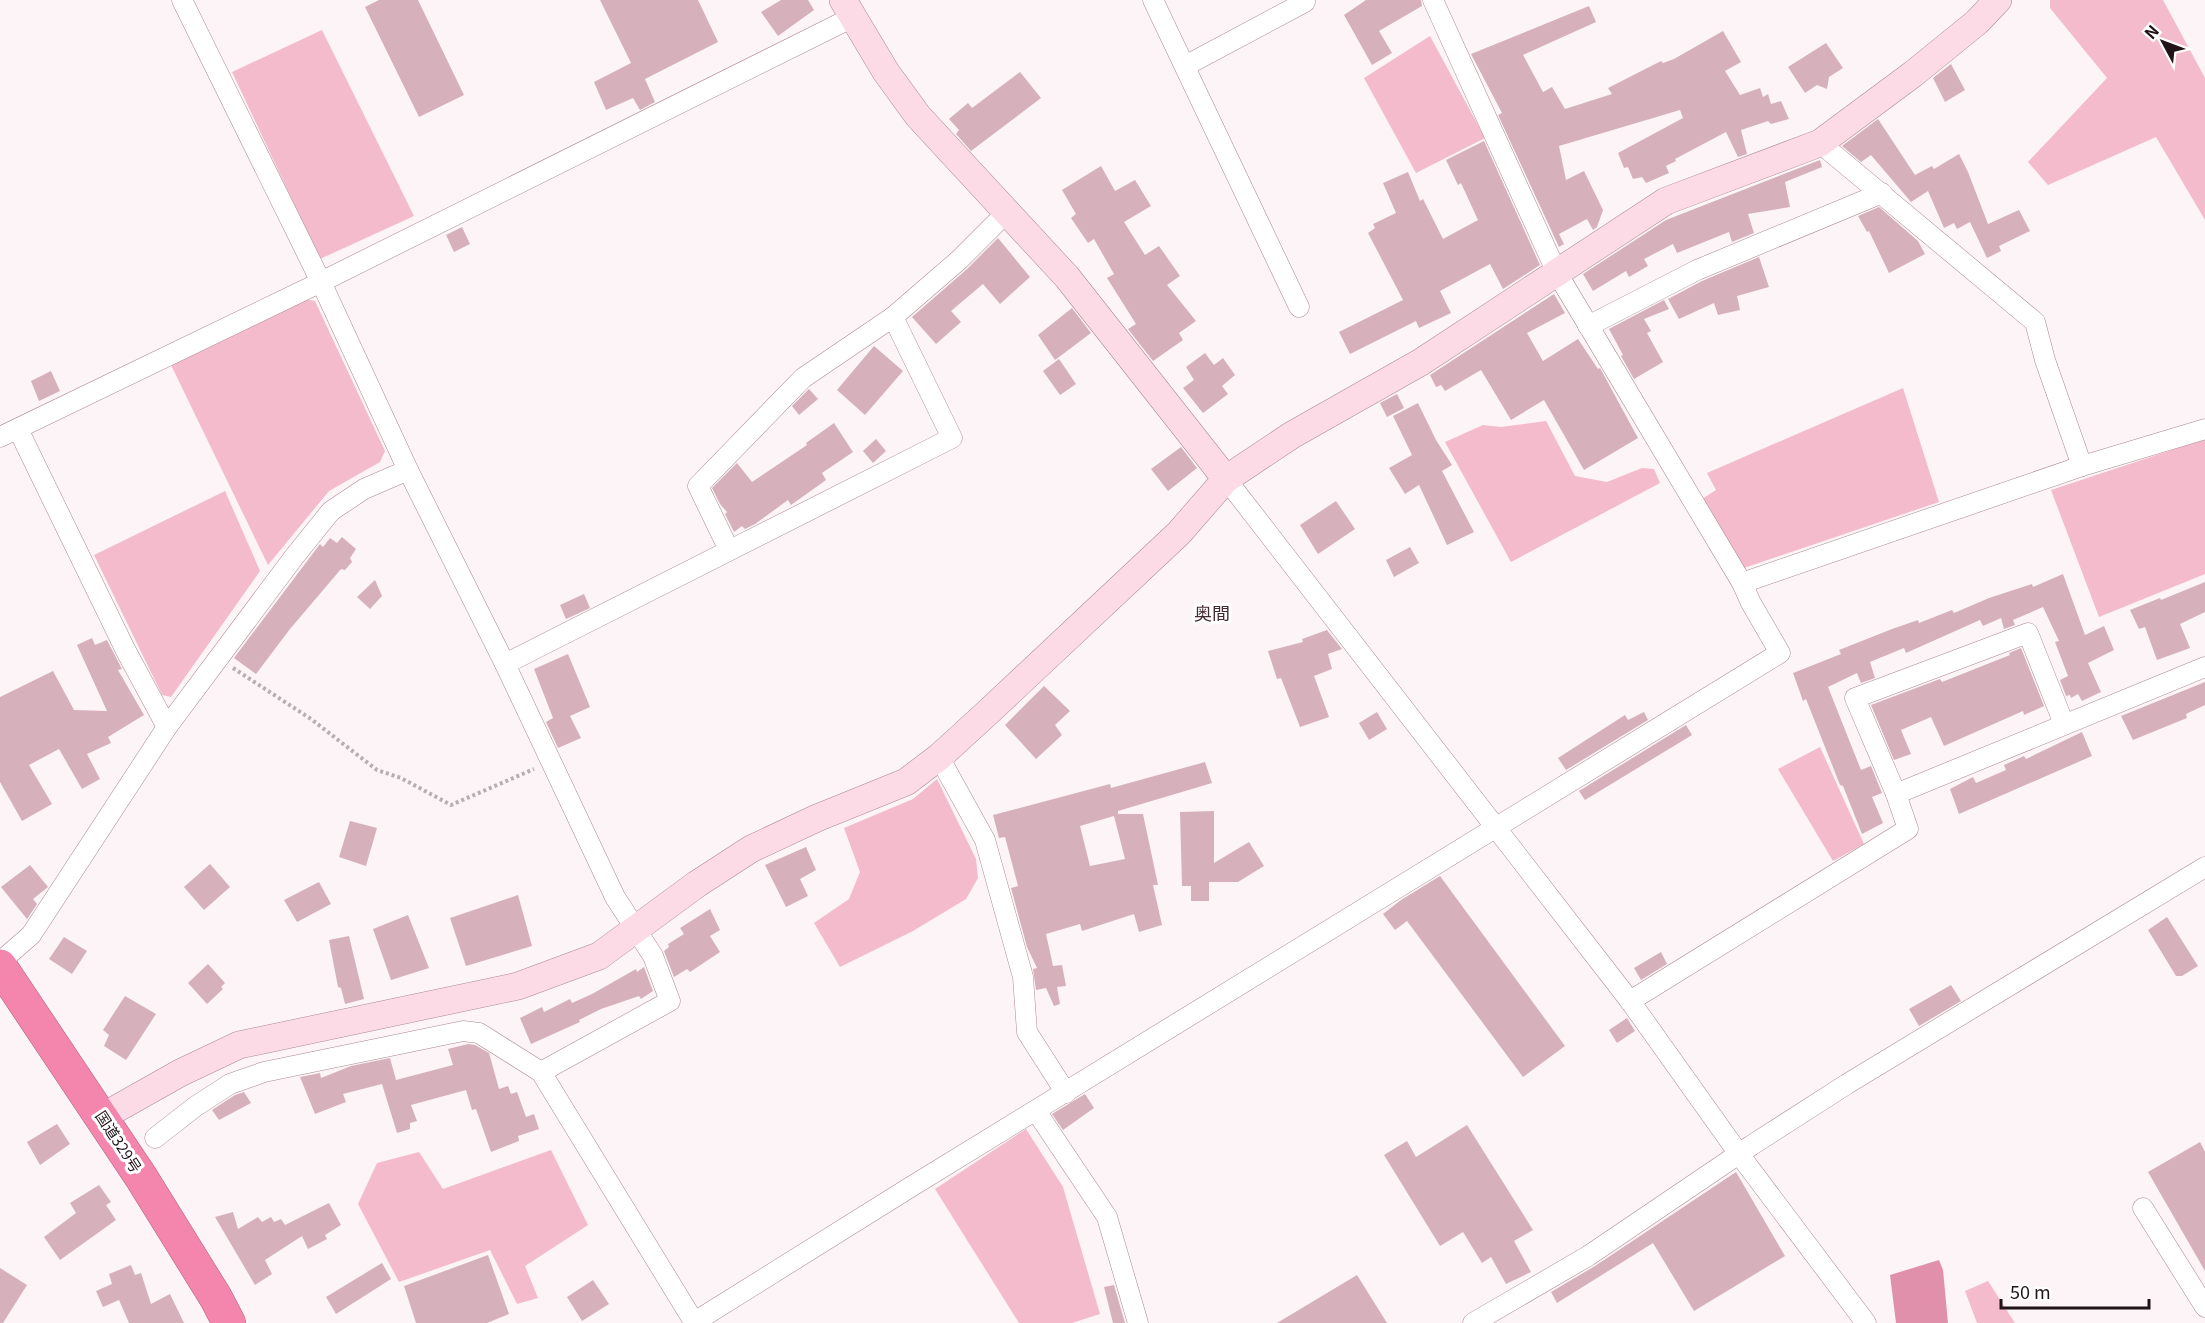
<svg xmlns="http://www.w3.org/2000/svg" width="2205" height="1323" font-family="Georgia,'Noto Sans JP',serif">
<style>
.green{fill:#f4bbcd}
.water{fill:#e190ab}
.building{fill:#d6b1bc;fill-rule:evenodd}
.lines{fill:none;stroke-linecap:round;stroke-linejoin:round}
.street-casing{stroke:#ab8893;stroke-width:21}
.secondary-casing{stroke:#ab8893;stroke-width:28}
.highway-casing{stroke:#aa5e79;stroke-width:34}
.path{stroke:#b8aeb1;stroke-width:4;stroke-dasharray:3 3;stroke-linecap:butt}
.street{stroke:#fff;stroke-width:20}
.secondary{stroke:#fcdbe6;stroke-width:27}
.highway{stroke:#f486ad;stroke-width:33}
.labels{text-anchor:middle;stroke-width:6;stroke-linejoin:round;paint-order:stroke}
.street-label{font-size:15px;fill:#211418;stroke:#fff}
.quarter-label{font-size:18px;fill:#462a33;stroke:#fff}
</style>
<rect width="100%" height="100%" fill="#fcf4f6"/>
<g class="green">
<polygon points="2050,0 2163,0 2205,78 2205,220 2156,137 2048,185 2028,162 2107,78 2050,8"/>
<polygon points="322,30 414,216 320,259 232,72"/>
<polygon points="1430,36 1485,138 1416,173 1364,78"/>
<polygon points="304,299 315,301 385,451 380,462 329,491 268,565 171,365"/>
<polygon points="1903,388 1939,502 1744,568 1702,499 1716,490 1707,473"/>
<polygon points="1546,421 1575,476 1607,482 1642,468 1654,469 1660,483 1511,562 1445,442 1483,425 1501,427"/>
<polygon points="2205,439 2205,574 2099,617 2051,490"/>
<polygon points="225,491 260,571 171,697 162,695 94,555"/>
<polygon points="1820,747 1864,844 1833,861 1778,769"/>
<polygon points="937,779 976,859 978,878 966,899 913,931 840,967 814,923 849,899 860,872 844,828 913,799"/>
<polygon points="1026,1129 1063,1187 1100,1314 1072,1323 1019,1323 935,1189"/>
<polygon points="551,1150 588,1225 525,1266 538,1298 517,1304 490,1250 399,1282 358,1204 377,1163 419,1152 443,1189"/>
<polygon points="1988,1281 2015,1323 1977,1323 1965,1291"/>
</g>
<polygon class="water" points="1939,1260 1943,1270 1948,1323 1896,1323 1890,1275"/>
<g class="building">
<polygon points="379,0 418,0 464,95 419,117 365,7"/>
<polygon points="600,0 698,0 718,42 645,79 655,102 640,110 633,98 606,110 594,82 631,63"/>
<polygon points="781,0 808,0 814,10 778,36 761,12"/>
<polygon points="1366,0 1421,0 1422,6 1379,31 1392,53 1372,65 1344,15"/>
<polygon points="1589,6 1596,22 1523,55 1543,92 1552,87 1565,109 1612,94 1608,88 1661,61 1663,63 1674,59 1723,31 1741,62 1725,71 1740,95 1760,88 1763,97 1768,94 1771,104 1781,101 1789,119 1771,124 1768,121 1741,130 1747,154 1738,157 1726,132 1675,159 1676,161 1666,166 1669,173 1646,183 1642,177 1633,179 1628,167 1624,168 1618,153 1683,118 1680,110 1559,146 1566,180 1584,171 1603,210 1597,227 1593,230 1587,219 1559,234 1564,244 1559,247 1498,115 1502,113 1471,54"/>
<polygon points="1826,43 1843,68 1829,77 1827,89 1817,85 1805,93 1788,67"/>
<polygon points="1951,64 1965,90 1945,102 1933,78"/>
<polygon points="1020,72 1041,98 971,151 956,134 959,130 949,119 968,103 972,108"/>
<polygon points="1878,119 1915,175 1932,166 1934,169 1959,154 1968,172 1988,224 2019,210 2030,231 1999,246 2001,251 1987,258 1970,222 1957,229 1954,223 1944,228 1928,191 1911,202 1871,155 1861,162 1842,146"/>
<polygon points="1484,141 1540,265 1503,289 1490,264 1440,291 1451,313 1419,328 1416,321 1350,354 1339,332 1403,300 1368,233 1375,228 1373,224 1396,213 1383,183 1408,172 1420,201 1423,199 1443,239 1478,220 1461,183 1458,185 1446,160"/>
<polygon points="1820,160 1822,167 1785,182 1790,207 1748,214 1754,233 1732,242 1729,232 1677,253 1673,244 1644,259 1648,266 1629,277 1626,271 1593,291 1583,274 1666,220"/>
<polygon points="1101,166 1115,191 1135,180 1151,206 1124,222 1145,255 1159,246 1180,276 1167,285 1196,321 1179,333 1183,340 1153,361 1128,329 1136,324 1107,278 1114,274 1094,239 1088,243 1071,218 1076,214 1062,190"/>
<polygon points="1879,207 1918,241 1925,254 1889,273 1869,231 1867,232 1858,216"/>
<polygon points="462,227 470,244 454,252 446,235"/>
<polygon points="998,238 1030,277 1000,304 983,284 951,311 961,322 936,344 912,317 967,269"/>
<polygon points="1759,257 1769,287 1737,296 1740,310 1718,315 1714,303 1679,319 1668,299 1702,281"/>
<polygon points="1554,294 1565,313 1527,333 1543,361 1578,339 1598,369 1600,368 1638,438 1584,470 1544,400 1511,420 1481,370 1445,391 1441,385 1436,387 1430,375"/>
<polygon points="1664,300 1669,309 1644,319 1651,331 1647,333 1663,362 1634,379 1621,356 1623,355 1609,329"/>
<polygon points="1072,308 1091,333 1055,360 1038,335"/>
<polygon points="874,346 903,371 865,415 837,390"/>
<polygon points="1205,353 1214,365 1223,358 1235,375 1222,386 1228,394 1203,413 1183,388 1194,380 1186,367"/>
<polygon points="1059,359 1076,384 1060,395 1043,371"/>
<polygon points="51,371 60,391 39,401 31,381"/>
<polygon points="809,389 818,399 799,415 792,406"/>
<polygon points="1397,394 1404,408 1387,417 1380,403"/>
<polygon points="1418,403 1436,440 1452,465 1442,471 1474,532 1447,545 1419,485 1405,494 1389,468 1412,455 1393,416"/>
<polygon points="834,423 853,452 822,473 826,480 791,505 788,500 755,524 745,529 742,526 734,532 725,514 727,512 720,504 712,488 737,463 752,482 807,445 806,443"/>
<polygon points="876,439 886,451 873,463 863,451"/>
<polygon points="1181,447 1197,468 1168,491 1151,469"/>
<polygon points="1336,501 1355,529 1318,554 1300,525"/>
<polygon points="342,537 356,549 350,558 352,562 345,570 341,569 290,629 256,674 234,658 320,544 323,547 330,538 337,543"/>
<polygon points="1410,547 1419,563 1394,577 1386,560"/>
<polygon points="2063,574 2085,635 2104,626 2114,650 2088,663 2101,692 2082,701 2078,694 2071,698 2070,695 2066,696 2060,680 2068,676 2055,642 2059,641 2043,607 2013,620 2015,625 2004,629 2001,618 1983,626 1980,620 1906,653 1904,648 1870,662 1875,678 1861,683 1857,673 1828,687 1861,770 1871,766 1882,793 1872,797 1883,823 1862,834 1843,786 1840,785 1806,699 1803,701 1793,673 1841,654 1839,650 1892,629 1918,620 1919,623 1952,610 1954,613 1989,598 2032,584 2033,587"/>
<polygon points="375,580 382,596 370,609 357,597"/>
<polygon points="2205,582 2205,612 2180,624 2190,648 2157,660 2145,627 2139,629 2130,610 2160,598 2161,600"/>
<polygon points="584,594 590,608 566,619 560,605"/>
<polygon points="1327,630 1342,649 1328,654 1332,669 1314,676 1329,717 1300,727 1281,678 1277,679 1268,651 1303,642 1302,639"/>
<polygon points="92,638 95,645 107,640 122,669 118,670 144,715 108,737 111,743 87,754 100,779 82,789 59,749 29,765 52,804 22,821 0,782 0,697 53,671 74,710 107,711 77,645"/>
<polygon points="2021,648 2044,706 2024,715 2023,711 1944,746 1931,717 1901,730 1911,754 1894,760 1871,705 1940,679 1942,682 2010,655 2009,653"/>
<polygon points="568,654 590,707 570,716 581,738 558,748 546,722 553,718 534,669"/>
<polygon points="2205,682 2205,705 2186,714 2187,718 2133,740 2121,716"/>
<polygon points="1044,686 1070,711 1055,725 1062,735 1036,759 1005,725"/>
<polygon points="1377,712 1387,729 1369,740 1359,723"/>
<polygon points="1644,712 1648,720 1566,770 1558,758 1625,715 1628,720"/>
<polygon points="1686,725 1692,735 1585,800 1579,791"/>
<polygon points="2082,732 2092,756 1959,814 1950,789 1973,777 1976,783 2006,770 2004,765 2024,756 2026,759"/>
<path d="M1205,762l7,21 -94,28v3h25l15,71h-5l9,40 -23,7 -5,-18 -52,17 -2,-7 -34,10 7,32 9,-1 4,21 -9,1 3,17 -6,2 -8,-18 -10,2 -3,-21 4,-1 -10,-21 -16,-59 7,-2 -13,-49 -6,1 -6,-23 117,-31 1,4zM1114,816l11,43 -35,7 -10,-40z"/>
<polygon points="1214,811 1214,863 1249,842 1264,866 1238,882 1209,882 1209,901 1191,901 1191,886 1182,886 1180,812"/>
<polygon points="350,821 377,828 366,866 339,857"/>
<polygon points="806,847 816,870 800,879 808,896 786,907 765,865"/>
<polygon points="210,864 230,887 204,910 184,887"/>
<polygon points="30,865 48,887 33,899 37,904 27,919 1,887"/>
<polygon points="1440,876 1565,1046 1523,1077 1407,921 1395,930 1383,914 1401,900"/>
<polygon points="319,882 331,904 297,922 284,900"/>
<polygon points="518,895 532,946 466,966 450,918"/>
<polygon points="710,909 720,930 710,936 720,952 690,972 687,969 674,977 664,951 669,947 668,944 684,934 680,928"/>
<polygon points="408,915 429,968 391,980 373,929"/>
<polygon points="2167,917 2198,966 2182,976 2176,976 2148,930"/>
<polygon points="349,936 364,999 345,1004 341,988 338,987 329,940"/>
<polygon points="64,937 87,951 72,974 49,959"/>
<polygon points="1661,952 1667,964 1641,980 1634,968"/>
<polygon points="208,964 225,983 221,987 223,989 207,1004 188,983"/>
<polygon points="644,967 653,991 641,999 639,996 601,1009 579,1020 580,1022 531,1044 520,1018 542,1007 544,1012 570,999 572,1003 592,994 636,969 637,972"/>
<polygon points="1951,985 1961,1001 1919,1026 1909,1009"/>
<polygon points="125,996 156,1014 126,1060 104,1046 109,1035 103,1030"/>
<polygon points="1627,1018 1635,1031 1617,1043 1609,1030"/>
<polygon points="468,1044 475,1045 489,1053 499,1089 508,1086 511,1094 517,1092 526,1117 534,1114 539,1129 518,1136 519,1141 491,1152 476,1109 472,1110 466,1090 411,1105 417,1121 410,1123 410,1129 397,1133 382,1084 343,1094 346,1102 315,1114 300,1077 320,1073 321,1078 351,1066 390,1058 396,1080 453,1065 448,1049"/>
<polygon points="244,1092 251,1103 219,1120 212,1110 235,1095"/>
<polygon points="1085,1094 1094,1108 1063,1130 1052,1114"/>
<polygon points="57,1124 70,1144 40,1165 27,1142"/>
<polygon points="1467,1125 1533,1230 1514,1241 1531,1272 1506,1284 1491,1257 1482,1263 1463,1232 1440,1246 1384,1155 1407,1141 1416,1157"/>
<polygon points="2200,1142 2205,1152 2205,1271 2148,1172"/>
<polygon points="1736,1172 1785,1256 1694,1311 1653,1243 1557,1303 1551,1292 1595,1266"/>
<polygon points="99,1185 111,1202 106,1205 116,1220 60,1260 44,1237 76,1213 70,1203"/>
<polygon points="329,1203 341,1225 325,1235 327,1239 308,1249 302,1236 265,1260 272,1274 255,1285 215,1217 233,1212 238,1229 258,1217 262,1222 271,1217 274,1222 281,1219 285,1225"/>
<polygon points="488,1255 509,1314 487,1323 416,1323 404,1286"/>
<polygon points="382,1263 391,1279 336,1314 326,1297"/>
<polygon points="131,1265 135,1275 141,1273 151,1304 170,1294 184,1323 129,1323 119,1300 103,1307 96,1291 112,1284 109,1274"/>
<polygon points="0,1268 27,1285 3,1323 0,1323"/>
<polygon points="1357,1275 1387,1323 1277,1323"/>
<polygon points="593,1280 609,1304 582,1321 567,1297"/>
<polygon points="1114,1285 1125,1323 1113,1323 1104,1287"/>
</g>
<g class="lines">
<defs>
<g id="street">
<polyline points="182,0 321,282 408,470 505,664 615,897 653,956 670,1001 541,1072"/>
<polyline points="1153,0 1299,307"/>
<polyline points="1185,66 1305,2"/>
<polyline points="1820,143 2035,322 2045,360 2082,466"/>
<polyline points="1588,326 1697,270 1882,193"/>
<polyline points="18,429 126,651 167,727"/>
<polyline points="0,437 321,282 853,17"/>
<polyline points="1226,479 1630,1001 1739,1154 1866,1323"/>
<polyline points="729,550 698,486 803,378 893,317"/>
<polyline points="1742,583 2082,466 2205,429"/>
<polyline points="505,664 952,438 893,317 959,260 1008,211"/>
<polyline points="939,757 985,840 1023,977 1027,1032 1066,1093"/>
<polyline points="1896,794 1855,698 2028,633 2064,724"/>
<polyline points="0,962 31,935 167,727 294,557 331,511 364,489 408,470"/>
<polyline points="1630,1001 1908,829 1896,794 2205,667"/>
<polyline points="1036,1111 1107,1217 1138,1323"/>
<polyline points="155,1138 196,1106 230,1084 264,1072 463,1031 479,1033 541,1072 694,1322"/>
<polyline points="2143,1208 2205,1307"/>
<polyline points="693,1323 909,1188 1780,653 1751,603 1742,583 1557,273 1433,0"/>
<polyline points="1473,1323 1588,1256 1752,1145 1847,1084 2205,867"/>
</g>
<g id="secondary">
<polyline points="843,0 886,72 918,116 1067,277 1226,479"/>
<polyline points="102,1117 180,1073 239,1045 518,986 599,956 697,884 751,849 817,818 906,782 939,757 985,715 1179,533 1226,479 1292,435 1421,362 1666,201 1820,143 1913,74 1977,22 1998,0"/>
</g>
<polyline id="highway" points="0,966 141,1177 216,1298 229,1323"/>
</defs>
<use href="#street" class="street-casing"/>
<use href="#secondary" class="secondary-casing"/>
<use href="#highway" class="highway-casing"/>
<polyline class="path" points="233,668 311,719 377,770 401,778 451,805 534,769"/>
<use href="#street" class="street"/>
<use href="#secondary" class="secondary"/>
<use href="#highway" class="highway"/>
</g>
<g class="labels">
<g class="street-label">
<text transform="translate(118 1142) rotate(57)" y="5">国道329号</text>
</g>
<g class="quarter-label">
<text x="1212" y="620">奥間</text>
</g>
</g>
<g transform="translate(2163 42) rotate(311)" stroke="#ffffff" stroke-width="4.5" paint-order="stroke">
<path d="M0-4.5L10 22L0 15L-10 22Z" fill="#211418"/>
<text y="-9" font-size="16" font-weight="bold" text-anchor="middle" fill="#211418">N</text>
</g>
<path d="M2001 1299v9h148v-9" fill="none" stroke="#211418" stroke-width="3"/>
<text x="2010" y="1299" font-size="18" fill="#211418" stroke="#ffffff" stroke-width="4.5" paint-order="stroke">50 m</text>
</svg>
